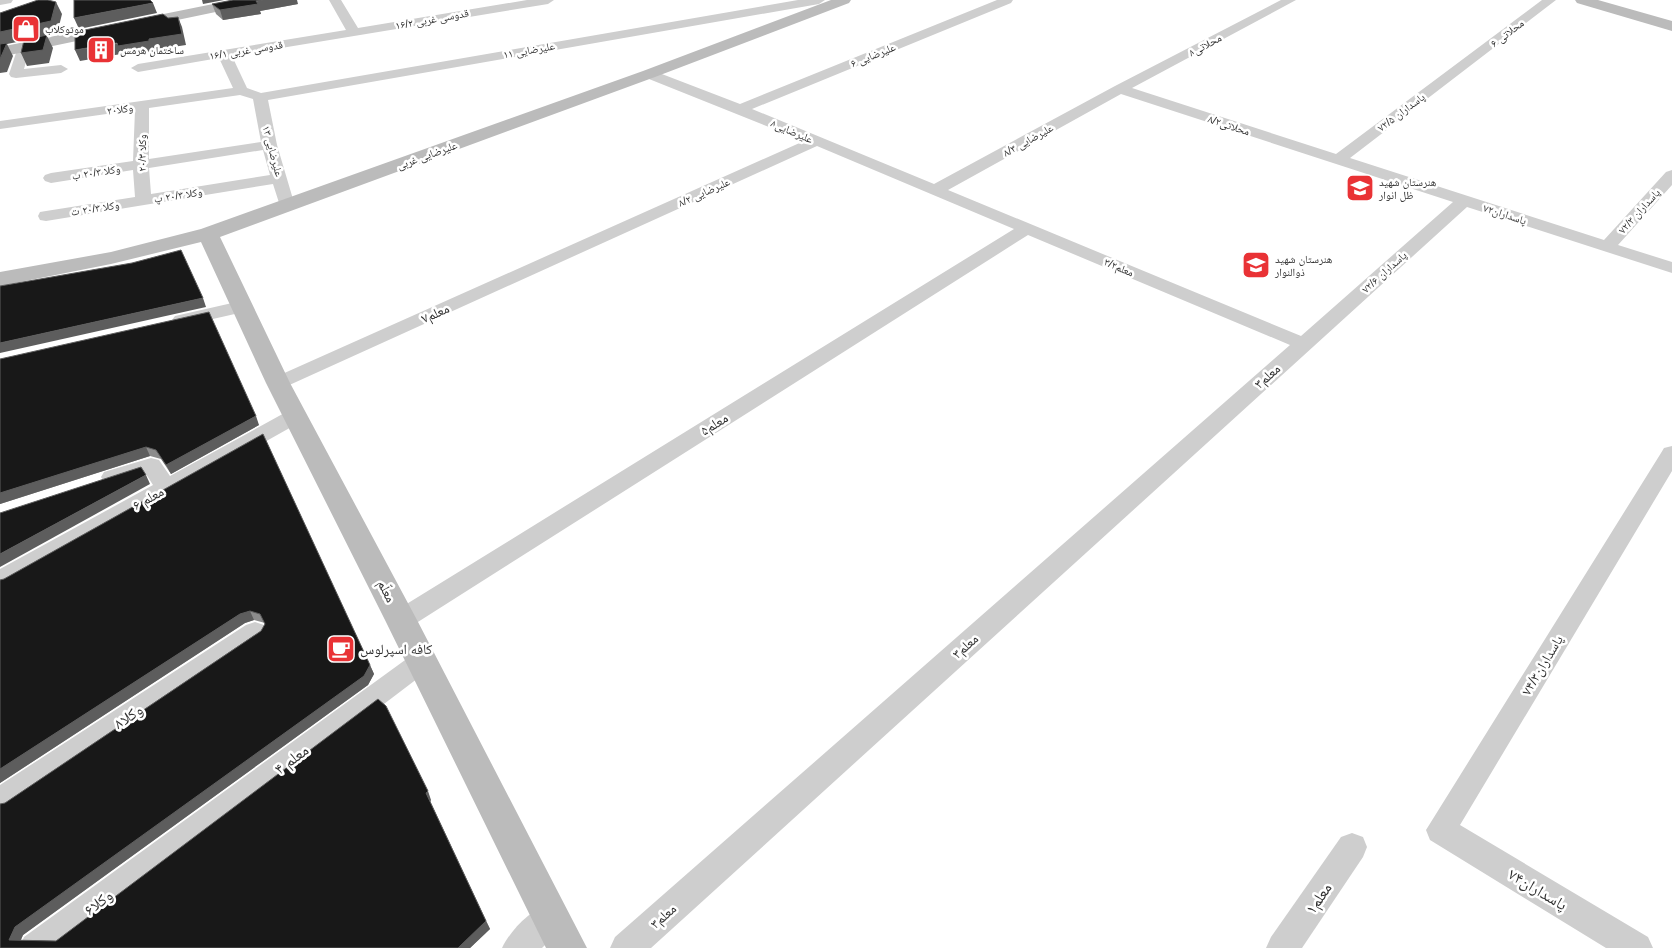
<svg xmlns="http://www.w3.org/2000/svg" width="1672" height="948" font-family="Arial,'Noto Naskh Arabic',sans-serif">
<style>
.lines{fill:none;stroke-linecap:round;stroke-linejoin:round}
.street{fill:#cecece;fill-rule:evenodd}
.secondary{fill:#bbb;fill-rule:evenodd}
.wall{fill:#8c8c8c}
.shaded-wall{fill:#5d5d5d}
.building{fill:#181818;stroke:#5d5d5d}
.labels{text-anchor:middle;stroke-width:5;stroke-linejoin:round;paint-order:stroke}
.far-street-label{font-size:11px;fill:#313131;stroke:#fff}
.far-poi-label{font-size:11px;fill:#313131;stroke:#fff;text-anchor:start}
.street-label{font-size:14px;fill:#313131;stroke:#fff}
.poi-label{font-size:14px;fill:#313131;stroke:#fff;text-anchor:start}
.near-street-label{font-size:16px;fill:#313131;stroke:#fff}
</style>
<rect width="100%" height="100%" fill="#fff"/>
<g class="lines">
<g class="street">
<polygon points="0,0 13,0 11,3 0,5"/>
<path d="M329,0h12l17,28 169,-28h27l-6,4 -316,52 15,32 14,5 537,-93h27l-6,4 -551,96 9,45 18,61 -2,3h-12l-8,-25 -227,37 -6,-1 -2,-4 2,-4 6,-1 89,-14 -2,-27 -82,13 -6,-2 -2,-3 2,-3 6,-2 82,-12 2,-51 -135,19v-8l233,-33 -14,-30 -81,14 -7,-4 7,-4 208,-34zM240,95l13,4 8,43 -112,17v-51zM263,150l7,25 -119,19 -2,-26z"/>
<path d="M997,0h16l-2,3 -259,106 182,75 181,-98 166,-86h15l-164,88 204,66 206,-154h14l-206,158 254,82 62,-68 6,-2v15l-54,60 54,17v11l-205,-66 -816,741h-41l5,-11 675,-592 -262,-110 -618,392 -9,3 -9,-3 -4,-7 4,-7 622,-384 -197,-83 -532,241 -7,2 -7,-2 -3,-4 3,-4 533,-238 -160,-64 -2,-3 2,-3h10l86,33zM1121,94l332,108 -152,134 -353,-146z"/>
<polygon points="24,43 30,47 24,69 61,65 68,69 61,73 16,78 11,77 9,74 18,47"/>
<polygon points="241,301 248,303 250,307 248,311 182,326 175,324 172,320 175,316"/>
<polygon points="295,409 302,411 306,416 302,421 9,586 0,589 0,569 153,485 146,474 112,484 104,482 101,477 104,472 151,458 159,460 170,476 288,411"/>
<polygon points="1672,446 1672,471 1460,825 1648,937 1653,948 1606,948 1430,840 1426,830 1661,453 1664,448"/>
<polygon points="255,622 264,625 268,632 264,639 11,810 0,814 0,785 246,625"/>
<polygon points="421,652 430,655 434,662 430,669 63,948 19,948 24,937 412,655"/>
<polygon points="1352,833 1363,837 1367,847 1363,857 1302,948 1266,948 1271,937 1341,837"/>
<path d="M551,902l11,4 5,11 -5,11 -20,20h-40c9,-19 30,-39 49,-46z"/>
</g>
<g class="secondary">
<polygon points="233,0 261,0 259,3 254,4 0,57 0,47"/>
<polygon points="831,0 851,0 849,3 655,77 220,237 290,383 417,620 587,948 546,948 385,620 266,383 201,242 111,264 0,286 0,272 111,252 201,229 643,71"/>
<polygon points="1575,0 1598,0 1672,21 1672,31 1577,3"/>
</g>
</g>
<g class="wall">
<polygon points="212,4 298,4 260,11 261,14 223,20 216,14"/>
<polygon points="0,359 259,425 171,474 161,459 150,456 0,504"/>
<polygon points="263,434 374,674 368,685 23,935 21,940 56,941 431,800 430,801 490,929 470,948 0,948 5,803 261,631 265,624 265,623 254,620 245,623 0,783 0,580 4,579"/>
</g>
<g class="shaded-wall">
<polygon points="202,0 224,0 203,4"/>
<polygon points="263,0 297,0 298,4 260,11 261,14 223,20 220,10"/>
<polygon points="56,2 62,14 57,34 47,36 53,48 49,63 27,66 21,53 47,36 7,44 13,56 7,72 0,73 0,32"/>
<polygon points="153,3 157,13 79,29 74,18"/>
<polygon points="178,17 182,27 186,45 153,50 153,52 122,57 121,54 80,61 75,50 149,39"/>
<polygon points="203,298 206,307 0,353 0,343"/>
<polygon points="256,416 259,425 171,474 166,465"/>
<polygon points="146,447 150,456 0,504 0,493"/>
<polygon points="146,475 150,484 0,567 0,554"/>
<polygon points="250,611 254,620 245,623 0,783 0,769 240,614"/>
<polygon points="370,665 374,674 368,685 23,935 17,948 9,940 15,927"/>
<polygon points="428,791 431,800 430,802 426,793"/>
<polygon points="486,921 490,929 470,948 458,948"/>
</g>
<g class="building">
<polygon points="38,0 48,0 56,2 51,21 0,32 0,13"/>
<polygon points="74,0 150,0 153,3 74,18"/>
<polygon points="233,0 263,0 256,1 258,4 220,10 212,4"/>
<polygon points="163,14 168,18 178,17 182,34 149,39 149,41 118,46 117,43 75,50 75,32"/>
<polygon points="47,35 43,50 21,53 24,40"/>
<polygon points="7,43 0,59 0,44"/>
<polygon points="181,250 203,298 0,343 0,286 132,263"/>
<polygon points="209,312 256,416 166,465 156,450 146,447 0,493 0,359"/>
<polygon points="263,434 370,665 364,676 15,927 9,940 56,941 378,699 386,706 428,791 426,793 486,921 458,948 0,948 0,804 5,803 261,631 265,624 260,614 250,611 240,614 0,769 0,580 4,579"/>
<polygon points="141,467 146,475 0,554 0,513"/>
</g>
<defs>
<symbol id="shop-square" viewBox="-11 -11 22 22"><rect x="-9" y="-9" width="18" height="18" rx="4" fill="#e93235" stroke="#fff"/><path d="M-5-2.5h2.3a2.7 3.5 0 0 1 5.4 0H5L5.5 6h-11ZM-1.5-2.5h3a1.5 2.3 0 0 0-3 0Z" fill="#fff"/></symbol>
<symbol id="building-square" viewBox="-11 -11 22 22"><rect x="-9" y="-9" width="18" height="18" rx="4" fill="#e93235" stroke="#fff"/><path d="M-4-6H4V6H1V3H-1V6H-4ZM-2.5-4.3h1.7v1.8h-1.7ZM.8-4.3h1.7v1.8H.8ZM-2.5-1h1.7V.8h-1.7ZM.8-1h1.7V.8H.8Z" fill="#fff"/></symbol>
<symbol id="school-square" viewBox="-11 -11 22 22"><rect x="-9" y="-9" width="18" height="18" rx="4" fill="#e93235" stroke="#fff"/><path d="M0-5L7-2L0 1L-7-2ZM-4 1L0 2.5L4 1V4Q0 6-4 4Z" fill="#fff"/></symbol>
<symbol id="cafe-square" viewBox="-11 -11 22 22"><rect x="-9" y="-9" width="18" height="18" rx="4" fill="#e93235" stroke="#fff"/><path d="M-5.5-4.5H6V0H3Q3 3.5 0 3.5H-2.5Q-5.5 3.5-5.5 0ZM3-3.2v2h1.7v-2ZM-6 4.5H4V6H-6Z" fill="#fff"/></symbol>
</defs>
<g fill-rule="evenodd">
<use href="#shop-square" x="10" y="13" width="32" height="32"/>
<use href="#building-square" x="85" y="34" width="32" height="32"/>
<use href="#school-square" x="1344" y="172" width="32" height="32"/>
<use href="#school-square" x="1240" y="249" width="32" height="32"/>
<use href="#cafe-square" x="325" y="633" width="32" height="32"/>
</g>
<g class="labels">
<g class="far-street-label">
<text transform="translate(432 19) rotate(-10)" y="4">۱۶/۲ قدوسی غربی</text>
<text transform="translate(1507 33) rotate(-37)" y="4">۶ محلاتی</text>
<text transform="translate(1205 45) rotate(-28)" y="4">محلاتی۸</text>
<text transform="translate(246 50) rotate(-9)" y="4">۱۶/۱ قدوسی غربی</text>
<text transform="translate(529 50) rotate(-10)" y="4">۱۱ علیرضایی</text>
<text transform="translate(873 55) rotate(-22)" y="4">۶ علیرضایی</text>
<text transform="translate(120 109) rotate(-8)" y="4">وکلا۲۰</text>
<text transform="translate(1401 112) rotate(-37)" y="4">۷۲/۵ پاسداران</text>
<text transform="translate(1229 125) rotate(18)" y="4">محلاتی۸/۲</text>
<text transform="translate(792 131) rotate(23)" y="4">علیرضایی۸</text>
<text transform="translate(1028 140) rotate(-29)" y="4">۸/۳ علیرضایی</text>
<text transform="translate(273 151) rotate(75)" y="4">۱۳ علیرضایی</text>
<text transform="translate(142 153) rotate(-90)" y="4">وکلا ۲۰/۳</text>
<text transform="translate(427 155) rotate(-20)" y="4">علیرضایی غربی</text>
<text transform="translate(96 172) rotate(-9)" y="4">وکلا ۲۰/۳ ب</text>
<text transform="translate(704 192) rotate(-24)" y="4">علیرضایی ۸/۲</text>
<text transform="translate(178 195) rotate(-9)" y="4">وکلا ۲۰/۳ پ</text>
<text transform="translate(95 208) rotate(-9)" y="4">وکلا ۲۰/۳ ت</text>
<text transform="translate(1639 211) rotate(-48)" y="4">۷۲/۳ پاسداران</text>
<text transform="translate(1505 214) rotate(18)" y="4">پاسداران۷۲</text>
<text transform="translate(1119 267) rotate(23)" y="4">معلم۳/۲</text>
<text transform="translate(1384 272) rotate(-42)" y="4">۷۲/۶ پاسداران</text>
</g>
<g class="far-poi-label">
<text x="45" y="33">موتوکلاب</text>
<text x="120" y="54">ساختمان هرمس</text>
<text x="1379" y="186">هنرستان شهید<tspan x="1379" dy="13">ظل انوار</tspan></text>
<text x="1275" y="263">هنرستان شهید<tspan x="1275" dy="13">ذوالنوار</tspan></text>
</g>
<g class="street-label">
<text transform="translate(435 313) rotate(-24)" y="5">معلم۷</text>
<text transform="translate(1267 376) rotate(-42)" y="5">معلم۳</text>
<text transform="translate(714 424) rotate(-32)" y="5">معلم۵</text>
<text transform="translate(148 498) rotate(-29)" y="5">۶ معلم</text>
<text transform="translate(387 591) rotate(63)" y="5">معلّم</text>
<text transform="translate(965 646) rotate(-42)" y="5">معلم۳</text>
<text transform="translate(1542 665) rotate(-59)" y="5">پاسداران۷۴/۳</text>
<text transform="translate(663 916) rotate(-42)" y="5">معلم۳</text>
</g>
<g class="poi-label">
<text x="360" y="654">کافه اسپرلوس</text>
</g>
<g class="near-street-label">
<text transform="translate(128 716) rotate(-34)" y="6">وکلا۸</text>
<text transform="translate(291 759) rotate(-37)" y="6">۴ معلم</text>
<text transform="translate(1538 889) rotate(31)" y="6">پاسداران۷۴</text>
<text transform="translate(1318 898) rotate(-56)" y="6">معلم۱</text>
<text transform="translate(98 902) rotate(-37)" y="6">وکلا۶</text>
</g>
</g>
</svg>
